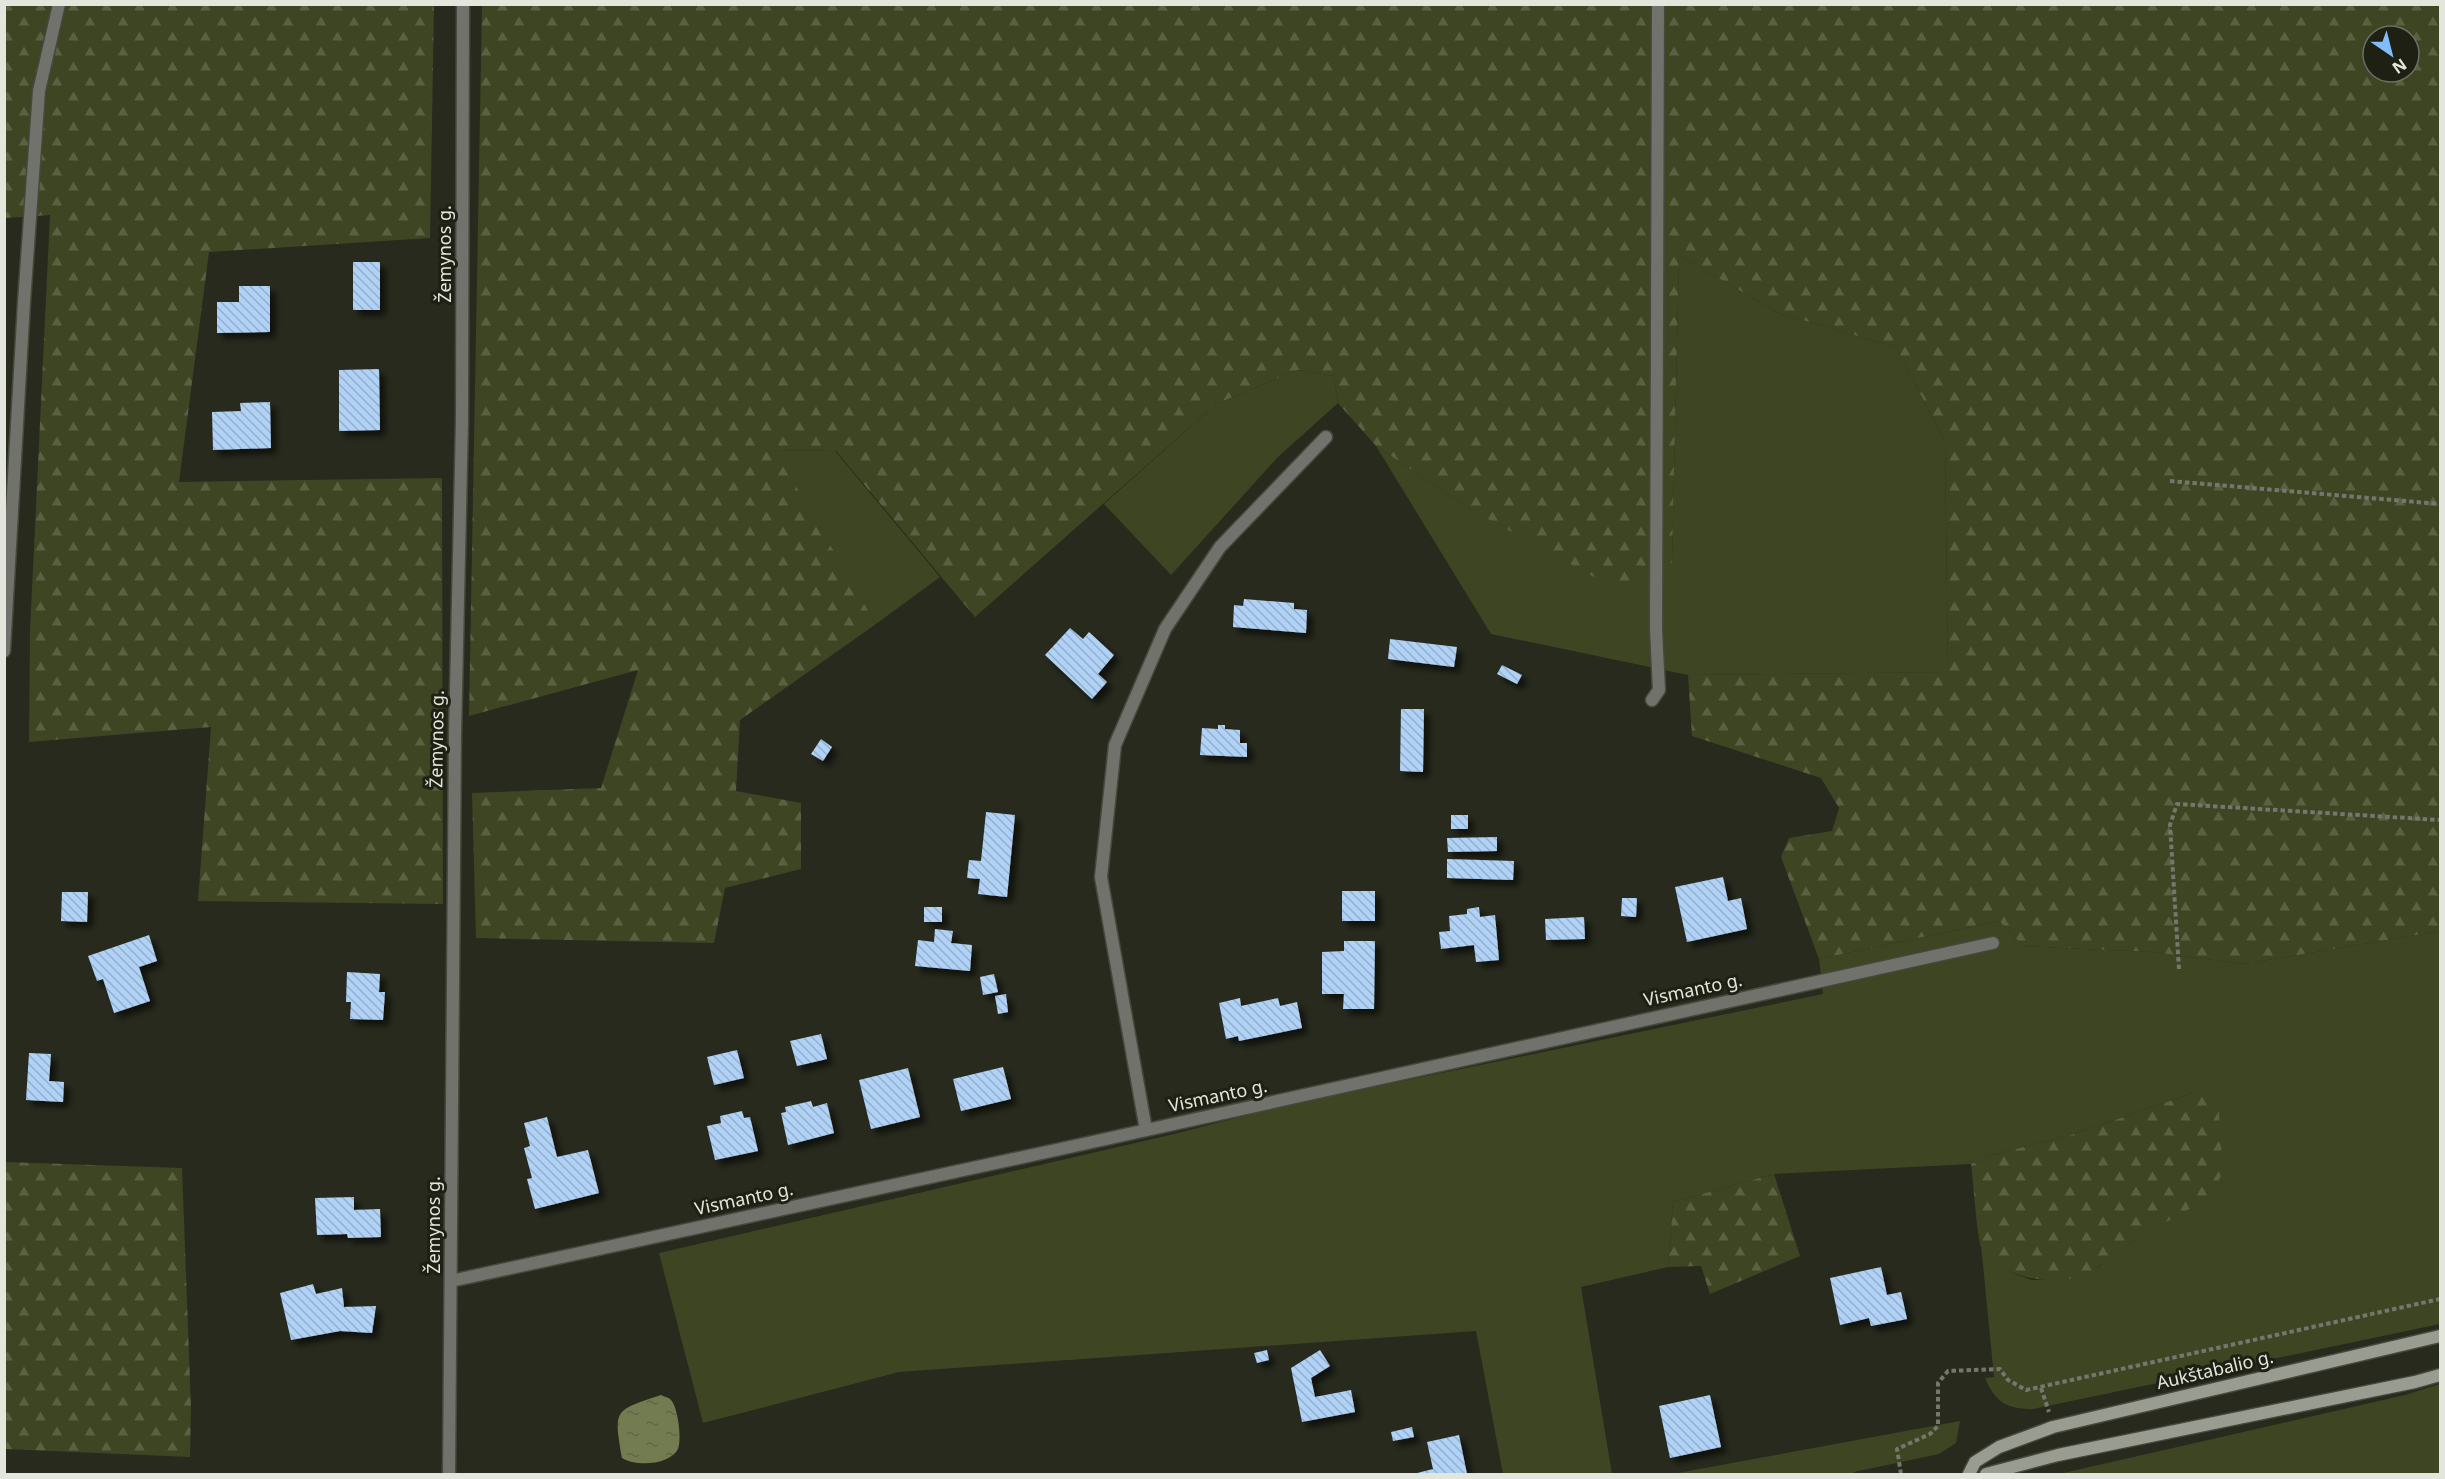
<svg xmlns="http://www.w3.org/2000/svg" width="2445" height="1479" font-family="'Noto Sans',sans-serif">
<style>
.grass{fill:#3e4522}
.forest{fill:url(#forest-firs);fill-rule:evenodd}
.water{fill:url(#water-ripples)}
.building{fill:url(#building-back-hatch);filter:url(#shadow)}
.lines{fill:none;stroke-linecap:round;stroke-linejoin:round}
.street-casing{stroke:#45483c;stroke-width:15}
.secondary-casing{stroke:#45483c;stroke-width:15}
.path{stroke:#74776c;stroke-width:4;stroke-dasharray:4.5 3;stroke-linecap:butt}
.street{stroke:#70726b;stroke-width:12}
.secondary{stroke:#999c91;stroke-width:12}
.labels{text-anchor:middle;stroke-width:6;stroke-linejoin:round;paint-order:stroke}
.street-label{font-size:18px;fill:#e3e6dd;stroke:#1d2013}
</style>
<defs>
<pattern id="forest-firs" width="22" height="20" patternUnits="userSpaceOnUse" patternTransform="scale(1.5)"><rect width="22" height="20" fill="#3e4522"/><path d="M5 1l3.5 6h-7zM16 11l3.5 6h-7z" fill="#5a6042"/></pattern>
<pattern id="water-ripples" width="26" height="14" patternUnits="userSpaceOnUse" patternTransform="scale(1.5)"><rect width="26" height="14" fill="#737c51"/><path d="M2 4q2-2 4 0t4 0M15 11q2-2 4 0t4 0" fill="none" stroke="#60664b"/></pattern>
<pattern id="building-back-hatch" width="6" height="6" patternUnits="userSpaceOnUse" patternTransform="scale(1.5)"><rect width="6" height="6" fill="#b0d2f7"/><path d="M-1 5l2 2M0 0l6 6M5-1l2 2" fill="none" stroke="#95afca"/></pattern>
<filter id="shadow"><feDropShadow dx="5.5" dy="5.5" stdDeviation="3" flood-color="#0009"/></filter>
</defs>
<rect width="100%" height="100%" fill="#272a1d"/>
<g class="grass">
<polygon points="1679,255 1778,313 1896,347 1945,442 1948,672 1688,675 1491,634 1376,446 1472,510 1672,562"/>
<polygon points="1298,370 1334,376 1338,403 1278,457 1171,575 1104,504 1216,404"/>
<polygon points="774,450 835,451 940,577 876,624"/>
<path d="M1999,921l24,25 129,6 92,12 196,-33v393l-407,85c-26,0 -37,-6 -48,-31l9,-1 -13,-132 16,18 18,11 17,6h23l43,-13 40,-30 74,-145h-16l-125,43 -79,20 -21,9 -197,10 -101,28 -5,65 -87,20 31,187h-109l-27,-143 -577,41 -196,51 -44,-170 515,-119 113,-29 536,-111 -4,-35z"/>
<polygon points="2440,1384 2440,1474 2059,1474 2405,1395"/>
<polygon points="1960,1421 1956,1443 1939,1454 1854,1472 1854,1474 1672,1474"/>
</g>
<g class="forest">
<polygon points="5,5 434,5 430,238 209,252 179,482 442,478 443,904 198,901 211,727 29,742 30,631 50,215 5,218"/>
<path d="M482,5h1958v926l-196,33 -92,-12 -129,-6 -24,-25 -180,38 -38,-102 8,-19 43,-7 7,-23 -18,-30 -129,-42 -4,-61 260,-3 -3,-230 -49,-95 -118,-34 -99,-58 -7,307 -47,32 -153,-84 -96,-64 -38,-43 -4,-27 -36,-6 -82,34 -241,213 -139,-166 -61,-1 101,174 -136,96 -4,71 65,12v66l-76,19 -11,55 -238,-5 -4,-145 129,-5 37,-118 -169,46zM2373,36h36v36h-36z"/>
<path d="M2196,1092h16l6,4c0,14 7,73 2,82 -16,30 -52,41 -80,58 -20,13 -38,32 -61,40 -31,11 -80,1 -98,-30 -4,-8 -8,-68 -10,-82l21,-9 79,-20z"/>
<polygon points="5,1162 182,1168 191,1408 190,1457 5,1449"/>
<polygon points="1774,1174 1800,1256 1710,1294 1701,1266 1668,1267 1673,1202"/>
</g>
<path class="water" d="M661,1395c2,1 8,3 9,4 8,6 12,41 8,50 -8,16 -42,18 -56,9 -8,-49 -9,-47 39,-63z"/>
<g class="building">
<rect x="353" y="262" width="27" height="48"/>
<polygon points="239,286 270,286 270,332 217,333 217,302 239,302"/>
<polygon points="379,369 380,430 339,431 339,370"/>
<polygon points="270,402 271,448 213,450 212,412 241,411 240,403"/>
<polygon points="1244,599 1294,603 1294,609 1307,610 1306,633 1233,627 1234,605 1243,606"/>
<polygon points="1070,628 1083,639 1089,632 1114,655 1098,674 1107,682 1092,699 1045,655"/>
<polygon points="1390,639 1457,647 1454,667 1388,659"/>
<polygon points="1502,665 1522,675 1517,684 1497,674"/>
<polygon points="1401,709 1424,709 1423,772 1400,771"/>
<polygon points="1218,725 1225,725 1225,729 1240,730 1240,743 1247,743 1247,757 1200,755 1202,728 1218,729"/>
<polygon points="821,739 832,747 823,761 811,754"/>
<polygon points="986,812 1015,815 1007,897 978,894 980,879 967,878 969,860 981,861"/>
<rect x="1451" y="815" width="17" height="14"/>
<polygon points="1497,837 1497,851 1448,852 1447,838"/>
<polygon points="1447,859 1514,861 1513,880 1447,878"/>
<polygon points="1723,877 1728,901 1741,898 1747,929 1687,942 1675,887"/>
<rect x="1342" y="891" width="33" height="30"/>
<polygon points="62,892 88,892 87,922 61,921"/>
<polygon points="1622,898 1637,898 1636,917 1621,916"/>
<rect x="924" y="907" width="18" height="15"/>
<polygon points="1479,907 1480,917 1495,915 1499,960 1476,962 1474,945 1441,949 1439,932 1450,931 1449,916 1467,914 1467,909"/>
<polygon points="1584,917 1585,939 1546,940 1545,919"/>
<polygon points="935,929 953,931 951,943 972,945 970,971 915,966 918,940 934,942"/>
<polygon points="149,935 157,961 139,967 150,1001 114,1013 103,979 97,981 88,956"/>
<polygon points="1344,941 1375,941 1374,1009 1343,1009 1344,994 1322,994 1322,952 1344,951"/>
<polygon points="347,972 380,974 379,992 385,992 383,1020 350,1019 351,1002 346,1002"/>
<polygon points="994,974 998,992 983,995 980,977"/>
<polygon points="1006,994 1008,1012 998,1014 995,996"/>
<polygon points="1240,998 1241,1006 1278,998 1280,1006 1297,1002 1302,1028 1239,1041 1238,1036 1226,1039 1219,1003"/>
<polygon points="821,1034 827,1059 797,1066 790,1041"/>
<polygon points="737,1050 744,1078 714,1085 707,1057"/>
<polygon points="29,1053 51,1054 49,1081 64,1082 63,1102 26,1100"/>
<polygon points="1003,1067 1011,1099 961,1111 953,1079"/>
<polygon points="908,1068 920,1117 871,1129 859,1080"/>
<polygon points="811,1101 813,1107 827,1103 834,1133 788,1145 781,1113 786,1112 785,1107"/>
<polygon points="742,1111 744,1118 750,1117 758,1151 715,1160 707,1126 721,1123 720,1116"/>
<polygon points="547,1117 557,1157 588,1150 599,1193 535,1209 527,1179 532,1178 524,1148 530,1146 524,1123"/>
<polygon points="354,1197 354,1210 380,1209 381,1237 348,1238 347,1234 317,1235 315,1198"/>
<polygon points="1881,1267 1887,1295 1901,1292 1907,1319 1871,1326 1869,1318 1840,1325 1830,1278"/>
<polygon points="313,1284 316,1294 342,1288 344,1307 376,1306 372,1333 340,1331 291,1340 280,1293"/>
<polygon points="1267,1350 1269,1360 1257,1363 1254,1353"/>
<polygon points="1320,1350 1330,1366 1311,1378 1315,1397 1351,1390 1355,1412 1302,1422 1291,1368"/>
<polygon points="1710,1395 1721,1447 1670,1458 1659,1406"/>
<polygon points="1412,1427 1414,1437 1393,1441 1391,1432"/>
<polygon points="1459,1435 1467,1474 1413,1474 1433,1469 1427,1442"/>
</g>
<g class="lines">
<defs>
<g id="street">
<polyline points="4,651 24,302 39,91 59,4"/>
<polyline points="1652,700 1659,690 1656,629 1658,4"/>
<polyline points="1146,1130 1101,877 1115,745 1165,629 1220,547 1326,437"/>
<polyline points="451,1281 1065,1148 1993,943"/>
<polyline points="449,1474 455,736 462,420 463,4"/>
</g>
<g id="secondary">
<polyline points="1969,1474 1975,1462 1999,1447 2053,1427 2440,1336"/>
<polyline points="1986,1474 2058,1455 2415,1382 2440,1375"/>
</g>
</defs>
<use href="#street" class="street-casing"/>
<use href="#secondary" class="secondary-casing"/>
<g class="path">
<polyline points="2170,481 2440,504"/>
<polyline points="2179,969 2170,825 2177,804 2440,820"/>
<polyline points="2041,1388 2049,1412"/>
<polyline points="1901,1474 1897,1449 1930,1434 1938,1426 1938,1383 1948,1371 2000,1369 2008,1380 2026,1390 2440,1299"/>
</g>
<use href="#street" class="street"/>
<use href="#secondary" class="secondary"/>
</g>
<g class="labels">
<g class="street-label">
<text transform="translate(445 254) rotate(-90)" y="6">Žemynos g.</text>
<text transform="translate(437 739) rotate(-89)" y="6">Žemynos g.</text>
<text transform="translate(1693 990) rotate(-12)" y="6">Vismanto g.</text>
<text transform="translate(1218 1096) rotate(-12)" y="6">Vismanto g.</text>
<text transform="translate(744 1199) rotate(-12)" y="6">Vismanto g.</text>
<text transform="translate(434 1225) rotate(-90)" y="6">Žemynos g.</text>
<text transform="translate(2215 1370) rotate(-13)" y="6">Aukštabalio g.</text>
</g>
</g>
<rect width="2445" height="1479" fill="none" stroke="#e3e6dd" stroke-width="12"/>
<g transform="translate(2391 54) rotate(145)"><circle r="28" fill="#1d2013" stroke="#6c6f64" stroke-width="1.5"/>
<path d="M0-4.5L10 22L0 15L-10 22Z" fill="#82bcfa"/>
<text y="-9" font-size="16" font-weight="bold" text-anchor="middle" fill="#e3e6dd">N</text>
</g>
</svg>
